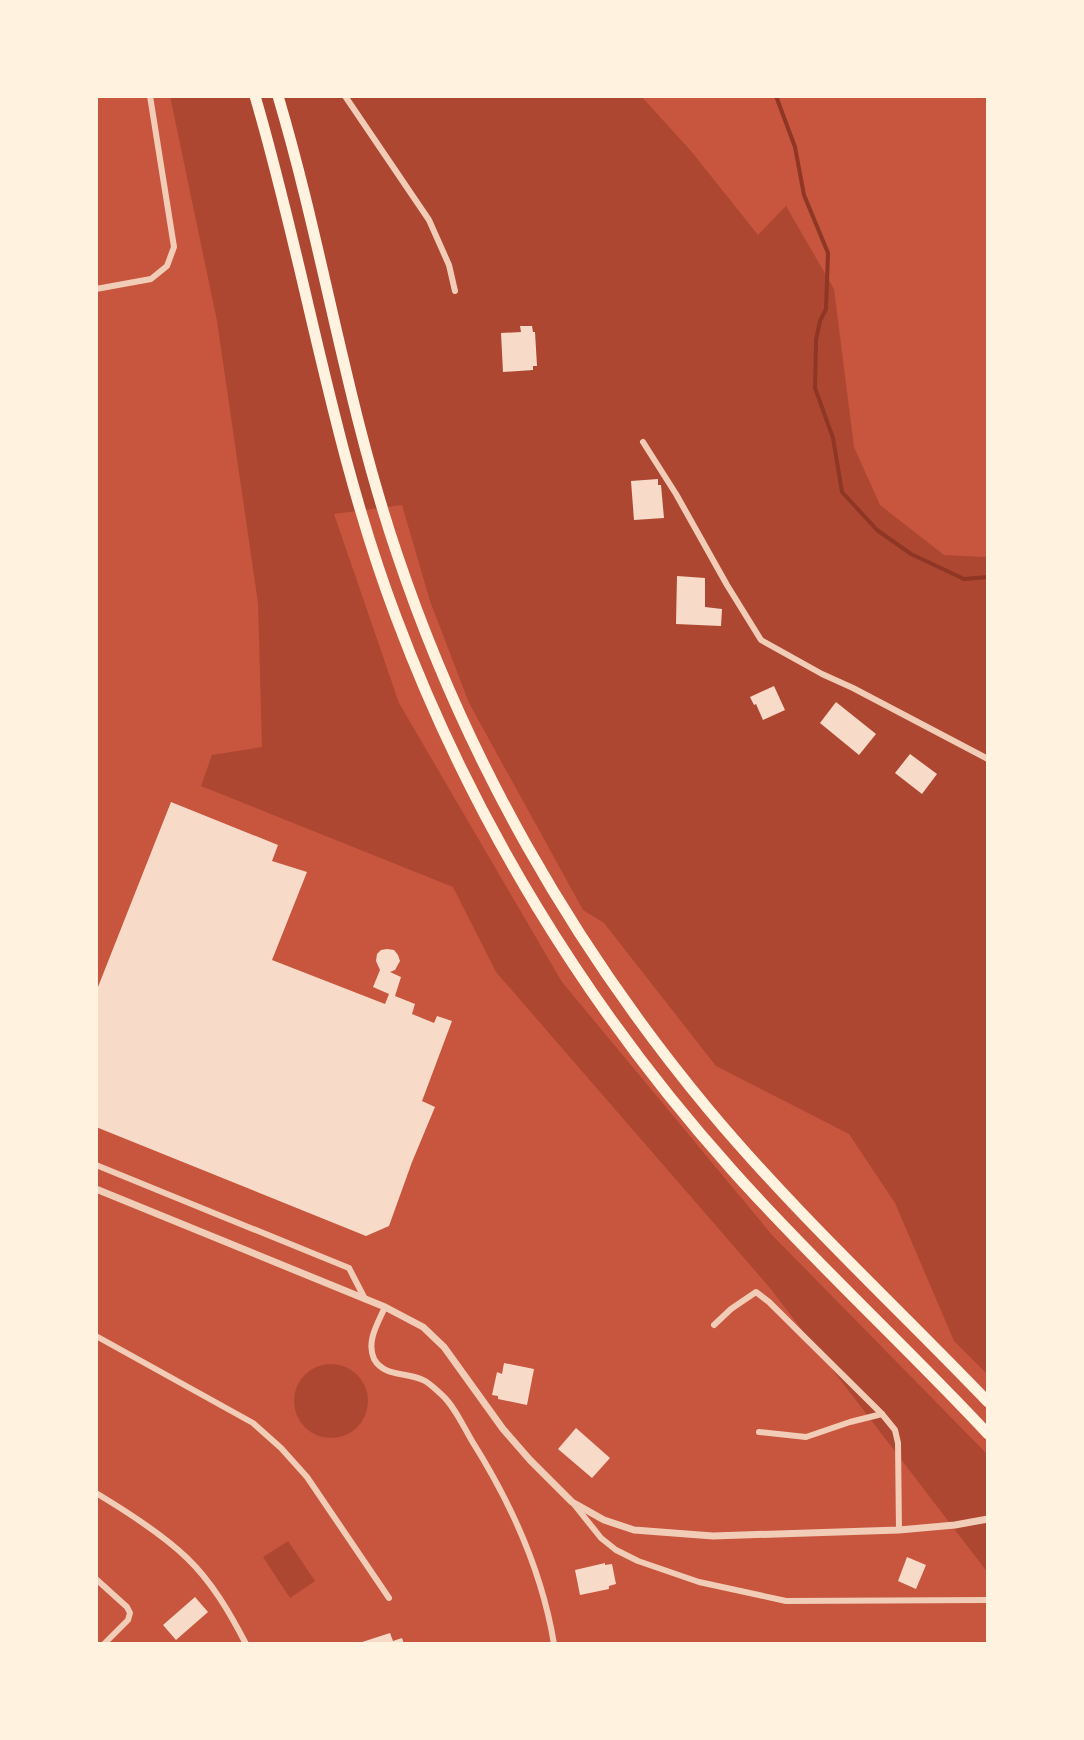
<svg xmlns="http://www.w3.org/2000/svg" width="1084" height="1740" font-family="'DejaVu Sans',sans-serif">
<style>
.green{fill:#ae4732}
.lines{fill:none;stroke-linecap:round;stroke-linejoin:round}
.stream{stroke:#8f3625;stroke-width:4}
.building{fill:#f7dbc8}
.minor{stroke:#f1ccb7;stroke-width:6}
.tertiary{stroke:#f1ccb7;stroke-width:7}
.motorway{stroke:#fff3e0;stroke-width:11}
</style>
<rect width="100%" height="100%" fill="#c8553d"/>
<g class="green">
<polygon points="170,96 641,96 691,151 758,235 786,206 834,289 854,447 880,505 944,555 985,557 988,553 988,1375 954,1341 895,1203 849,1134 716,1066 604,923 583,910 469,703 430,601 402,505 334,514 399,703 562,982 772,1235 988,1455 988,1573 770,1288 496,972 453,887 201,786 212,755 262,747 258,603 217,321"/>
<circle cx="331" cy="1401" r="37"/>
<polygon points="288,1541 315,1581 290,1598 263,1557"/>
</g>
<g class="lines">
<polyline class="stream" points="776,96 795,147 804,195 828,253 826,309 820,321 816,340 815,388 833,438 842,492 877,530 911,554 964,579 988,577"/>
</g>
<g class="building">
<polygon points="520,326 532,326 533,332 535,332 537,366 533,366 533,370 503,372 501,333 521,332"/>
<polygon points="658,479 658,485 661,485 664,518 634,520 631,481"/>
<polygon points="677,576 705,578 705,607 722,609 721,626 676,624"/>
<polygon points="774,686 785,710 763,720 756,704 754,705 750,697"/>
<polygon points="836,702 876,734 859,755 820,723"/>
<polygon points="910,754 937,774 922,794 895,773"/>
<polygon points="171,802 278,845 272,861 307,872 272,960 385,1004 389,994 373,987 380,970 376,961 377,954 381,950 387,949 394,950 398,955 400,961 395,970 390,972 401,977 395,996 415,1004 412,1014 434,1023 437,1016 452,1021 422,1101 435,1107 412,1162 389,1226 366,1236 96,1127 96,992"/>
<polygon points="504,1363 534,1369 527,1405 498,1399 498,1396 492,1395 497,1372 502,1374"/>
<polygon points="576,1428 610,1458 592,1478 558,1449"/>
<polygon points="907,1557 926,1565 916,1589 898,1581"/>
<polygon points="605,1563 605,1565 612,1564 616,1584 609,1586 609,1589 580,1595 575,1570"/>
<polygon points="195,1597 208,1612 176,1640 163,1625"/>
<polygon points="390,1633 393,1641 402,1638 404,1644 356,1644"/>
</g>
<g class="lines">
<g class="minor">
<polyline points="345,96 429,220 449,265 455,291"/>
<polyline points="96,289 151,279 167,266 174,247 150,96"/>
<polyline points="643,442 676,494 727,585 761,640 822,674 853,688 988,759"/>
<polyline points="96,1165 349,1268 365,1299"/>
<path d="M385,1307c-7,16 -19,34 -11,52 10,18 33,13 49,21 7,3 13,10 19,15 13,12 21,31 30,46 39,62 70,130 82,203"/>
<polyline points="714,1325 731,1309 756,1292 769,1302 882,1414 895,1430 898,1443 899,1530"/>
<polyline points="96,1336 253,1423 281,1448 307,1477 389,1598"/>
<polyline points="759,1432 806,1437 850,1422 882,1414"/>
<path d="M96,1493c30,18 66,41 91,65 25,24 43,55 59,86"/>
<polyline points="573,1503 601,1538 616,1550 638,1561 699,1582 786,1601 988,1600"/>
<polyline points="96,1579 127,1607 130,1613 128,1620 104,1644"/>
</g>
<polyline class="tertiary" points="96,1189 385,1307 423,1327 444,1347 503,1429 530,1460 572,1502 604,1520 634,1530 713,1536 899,1530 955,1525 988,1519"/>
<g class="motorway">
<path d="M255,96c51,173 77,352 141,521 76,203 191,391 336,553 81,91 172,174 256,264"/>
<path d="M278,96c45,151 68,308 119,458 68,203 175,391 312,556 86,103 186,195 279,292"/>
</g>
</g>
<rect width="1084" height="1740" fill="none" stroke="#fff3e0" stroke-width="196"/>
</svg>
